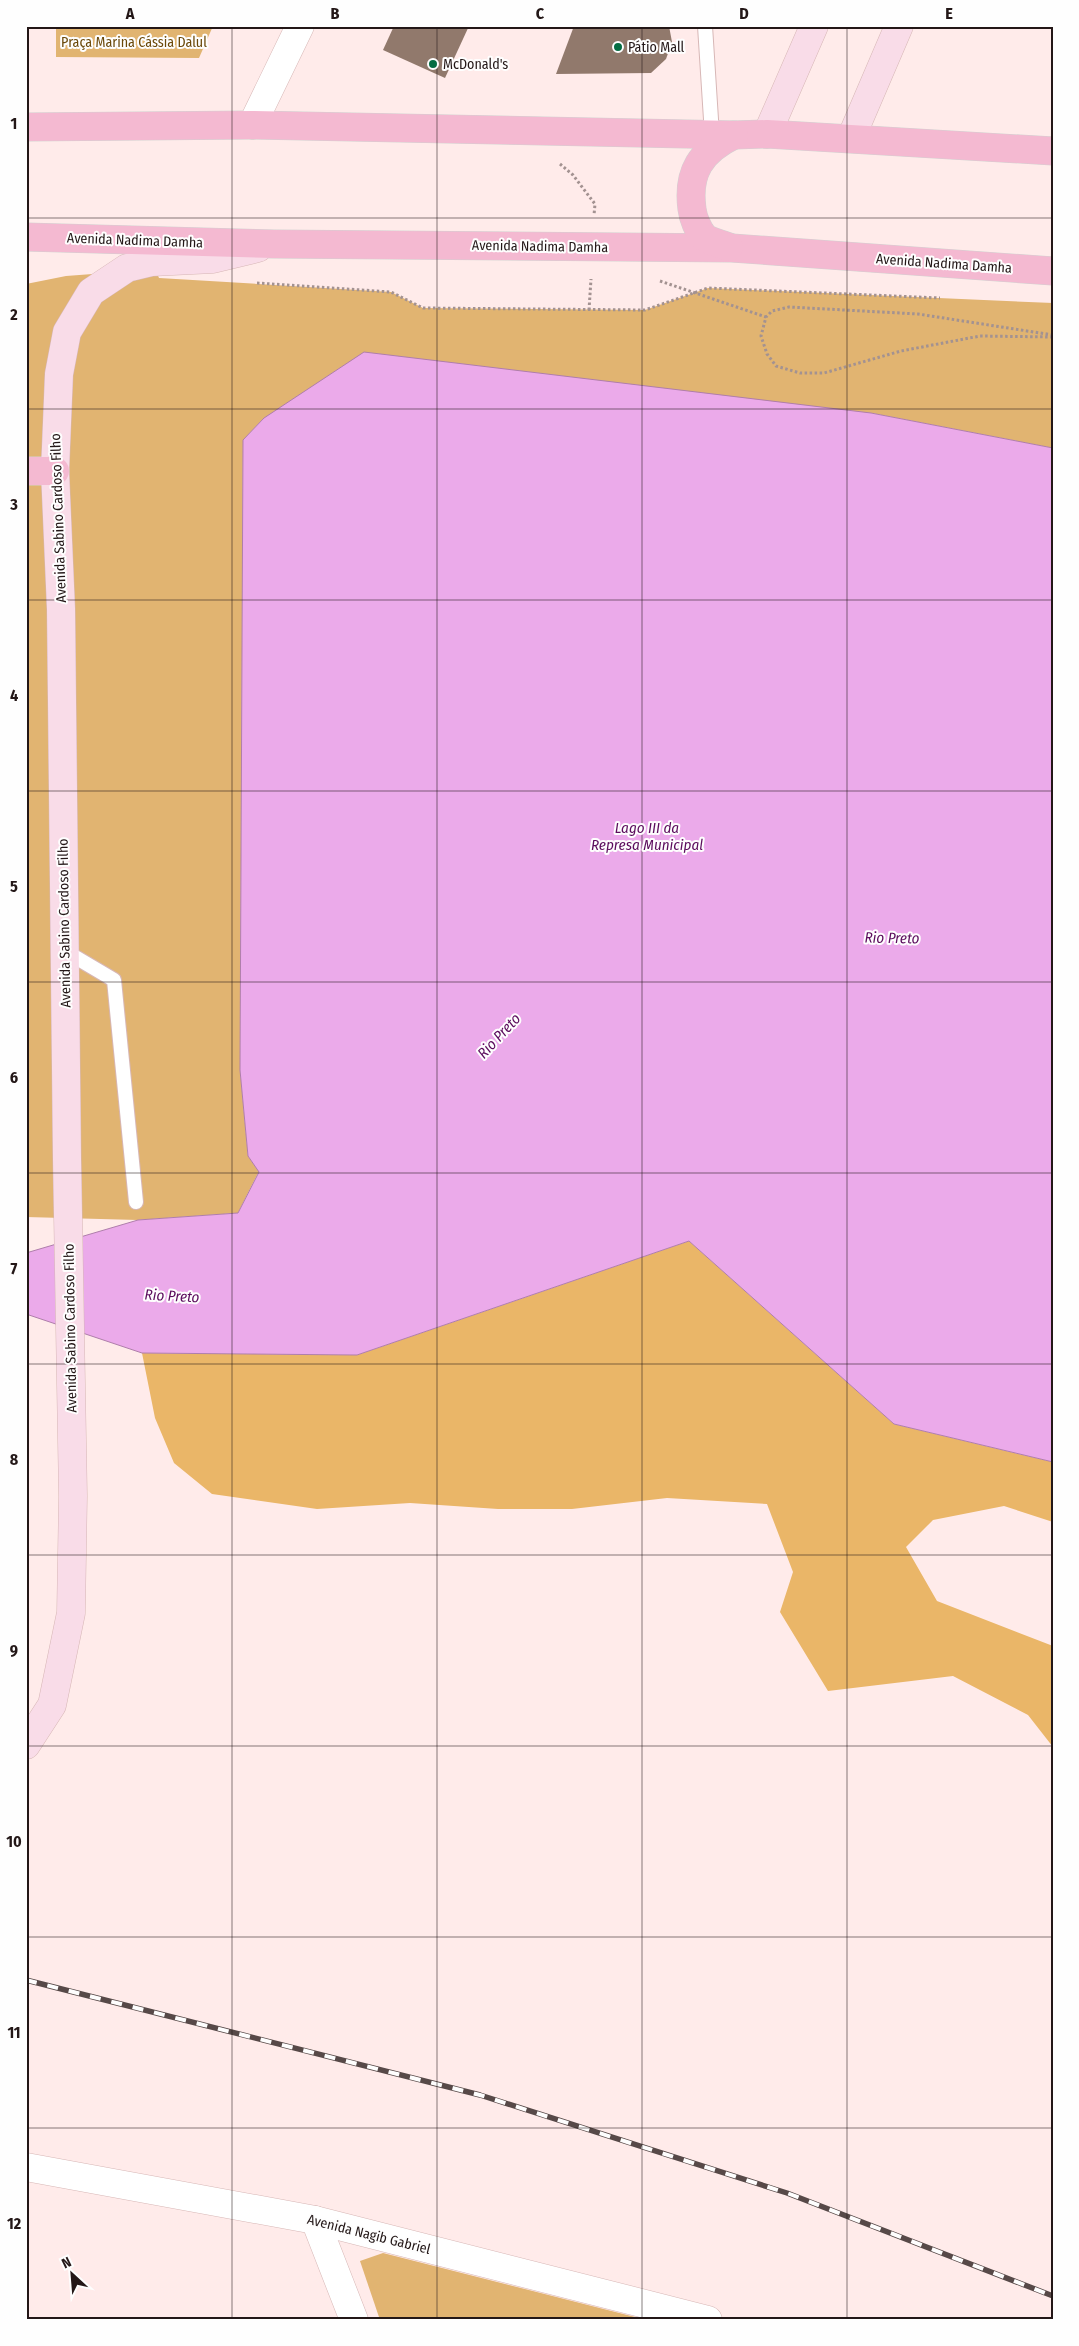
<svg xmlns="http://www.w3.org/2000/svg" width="1079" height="2346" font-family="'Fira Sans Condensed',sans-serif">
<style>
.green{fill:#e1b471}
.forest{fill:#eab668}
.water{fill:#ebaaea;stroke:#af7eab}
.building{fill:#91796c}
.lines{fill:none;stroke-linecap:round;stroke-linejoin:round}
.service-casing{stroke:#d7b7b6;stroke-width:16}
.minor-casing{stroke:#d7b7b6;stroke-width:29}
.tertiary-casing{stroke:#d7b7b6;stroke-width:29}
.secondary-casing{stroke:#d7b7b6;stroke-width:29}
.primary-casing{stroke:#d3d1d1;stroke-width:29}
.path{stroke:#a39291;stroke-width:3;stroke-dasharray:2.5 2.5;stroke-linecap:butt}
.service{stroke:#fff;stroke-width:14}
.minor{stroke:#fff;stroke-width:28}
.tertiary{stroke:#fff;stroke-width:28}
.secondary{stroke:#f9dce8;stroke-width:28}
.primary{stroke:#f4b9d1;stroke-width:28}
.rail-casing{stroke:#574948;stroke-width:5.5}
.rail{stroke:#fefefe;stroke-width:4;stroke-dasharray:11;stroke-linecap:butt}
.grid{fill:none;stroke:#231717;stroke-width:1;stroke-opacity:0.55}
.poi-dot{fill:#056d43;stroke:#fefefe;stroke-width:2}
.labels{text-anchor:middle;stroke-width:4;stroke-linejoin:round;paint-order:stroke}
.park-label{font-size:14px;fill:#6b490a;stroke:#fefefe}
.poi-label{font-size:14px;fill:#231717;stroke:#fefefe;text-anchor:start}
.street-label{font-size:14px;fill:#231717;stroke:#fefefe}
.water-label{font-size:15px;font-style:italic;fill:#5b0c5d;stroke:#fefefe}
.neatline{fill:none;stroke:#231717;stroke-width:2}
.grid-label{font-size:16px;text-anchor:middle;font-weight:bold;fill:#231717}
</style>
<rect width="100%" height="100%" fill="#ffebea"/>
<g class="green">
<polygon points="56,26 213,26 199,58 56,57"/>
<polygon points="152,262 159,278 391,292 423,308 645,310 708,288 1053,303 1053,448 871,413 264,418 243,440 240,1069 248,1156 259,1171 238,1213 138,1220 26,1217 26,284 66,276 106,273"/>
<polygon points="383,2253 647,2320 380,2320 360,2261"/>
</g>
<polygon class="forest" points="689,1241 894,1424 1053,1462 1053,1522 1004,1506 933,1520 906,1547 937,1601 1053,1646 1053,1747 1028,1715 953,1676 828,1691 780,1612 793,1572 767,1504 667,1498 572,1509 498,1509 410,1503 317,1509 212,1494 174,1463 155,1418 142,1353 357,1355"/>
<polygon class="water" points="364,352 871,413 1053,448 1053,1462 894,1424 689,1241 357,1355 142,1353 26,1314 26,1253 138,1220 238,1213 259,1172 248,1156 240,1070 243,440 264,418"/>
<g class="building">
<polygon points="394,26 469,26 445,78 383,50"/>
<polygon points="574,26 669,26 672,42 666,59 651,73 556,74"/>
</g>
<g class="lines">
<defs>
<g id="service">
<polyline points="705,26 712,135"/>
<polyline points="65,951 114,980 136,1202"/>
</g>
<g id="minor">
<polyline points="252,125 300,26"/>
<polyline points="315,2220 354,2320"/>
</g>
<polyline id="tertiary" points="26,2167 315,2220 708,2320"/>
<g id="secondary">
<polyline points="767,134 814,26"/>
<polyline points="851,138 899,26"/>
<polyline points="26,1745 52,1705 71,1613 73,1496 67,1159 61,609 55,471 59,374 67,332 91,292 127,268 152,262 213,259 258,248"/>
</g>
<g id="primary">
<polyline points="26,127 252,125 734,135 767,134 1053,151"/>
<polyline points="26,237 274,244 732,248 1053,271"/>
<path d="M729,247c-7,-3 -19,-5 -25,-10 -6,-7 -11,-19 -12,-28 -5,-37 9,-58 42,-74"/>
<polyline points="26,471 55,471"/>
</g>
</defs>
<use href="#service" class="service-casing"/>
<use href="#minor" class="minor-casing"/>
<use href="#tertiary" class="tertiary-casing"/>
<use href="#secondary" class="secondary-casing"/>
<use href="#primary" class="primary-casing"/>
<g class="path">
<polyline points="560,164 573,175 595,204 594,215"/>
<polyline points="660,281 766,317"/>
<polyline points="257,283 391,292 423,308 645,310 708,288 940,298"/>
<polyline points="589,310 591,279"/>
<polyline points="1053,335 918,314 789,307 772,311 766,317 761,336 767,354 776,366 800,373 824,373 901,351 980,336 1053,337"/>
</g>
<use href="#service" class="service"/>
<use href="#minor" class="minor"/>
<use href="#tertiary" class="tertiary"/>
<use href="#secondary" class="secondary"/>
<use href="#primary" class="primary"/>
<defs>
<polyline id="rail" points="26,1980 480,2095 787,2193 1053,2296"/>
</defs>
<use href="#rail" class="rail-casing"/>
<use href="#rail" class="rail"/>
</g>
<path class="grid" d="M232,26v2294M437,26v2294M642,26v2294M847,26v2294M26,218h1027M26,409h1027M26,600h1027M26,791h1027M26,982h1027M26,1173h1027M26,1364h1027M26,1555h1027M26,1746h1027M26,1937h1027M26,2128h1027"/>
<g class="poi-dot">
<circle cx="618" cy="47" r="5"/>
<circle cx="433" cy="64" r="5"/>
</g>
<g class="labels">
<g class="park-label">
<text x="134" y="47">Praça Marina Cássia Dalul</text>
</g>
<g class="poi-label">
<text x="628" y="52">Pátio Mall</text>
<text x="443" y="69">McDonald's</text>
</g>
<g class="street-label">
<text transform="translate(135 240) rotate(2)" y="5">Avenida Nadima Damha</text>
<text transform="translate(540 246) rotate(1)" y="5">Avenida Nadima Damha</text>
<text transform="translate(944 263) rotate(4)" y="5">Avenida Nadima Damha</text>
<text transform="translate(58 518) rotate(-92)" y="5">Avenida Sabino Cardoso Filho</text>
<text transform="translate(64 923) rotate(-91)" y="5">Avenida Sabino Cardoso Filho</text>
<text transform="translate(70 1328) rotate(-91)" y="5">Avenida Sabino Cardoso Filho</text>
<text transform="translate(369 2234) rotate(14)" y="5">Avenida Nagib Gabriel</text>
</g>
<g class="water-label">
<text x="647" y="833">Lago III da<tspan x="647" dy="17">Represa Municipal</tspan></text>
<text transform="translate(892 938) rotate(1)" y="5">Rio Preto</text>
<text transform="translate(499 1036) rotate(-47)" y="5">Rio Preto</text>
<text transform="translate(172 1296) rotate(3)" y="5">Rio Preto</text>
</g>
</g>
<rect width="1079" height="2346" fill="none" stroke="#fefefe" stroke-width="55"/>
<g transform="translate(72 2274) rotate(334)" stroke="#fefefe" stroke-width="4" paint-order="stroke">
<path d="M0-4L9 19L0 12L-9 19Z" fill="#231717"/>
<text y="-8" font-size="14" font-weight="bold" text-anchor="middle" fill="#231717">N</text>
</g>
<rect x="28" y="28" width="1024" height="2290" class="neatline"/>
<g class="grid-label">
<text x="130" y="19">A</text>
<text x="335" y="19">B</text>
<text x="540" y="19">C</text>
<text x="744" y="19">D</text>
<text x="949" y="19">E</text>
<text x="14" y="129">1</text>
<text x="14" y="320">2</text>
<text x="14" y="510">3</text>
<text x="14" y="701">4</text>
<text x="14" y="892">5</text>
<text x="14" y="1083">6</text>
<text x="14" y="1274">7</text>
<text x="14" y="1465">8</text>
<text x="14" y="1656">9</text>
<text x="14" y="1847">10</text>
<text x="14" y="2038">11</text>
<text x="14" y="2229">12</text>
</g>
</svg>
